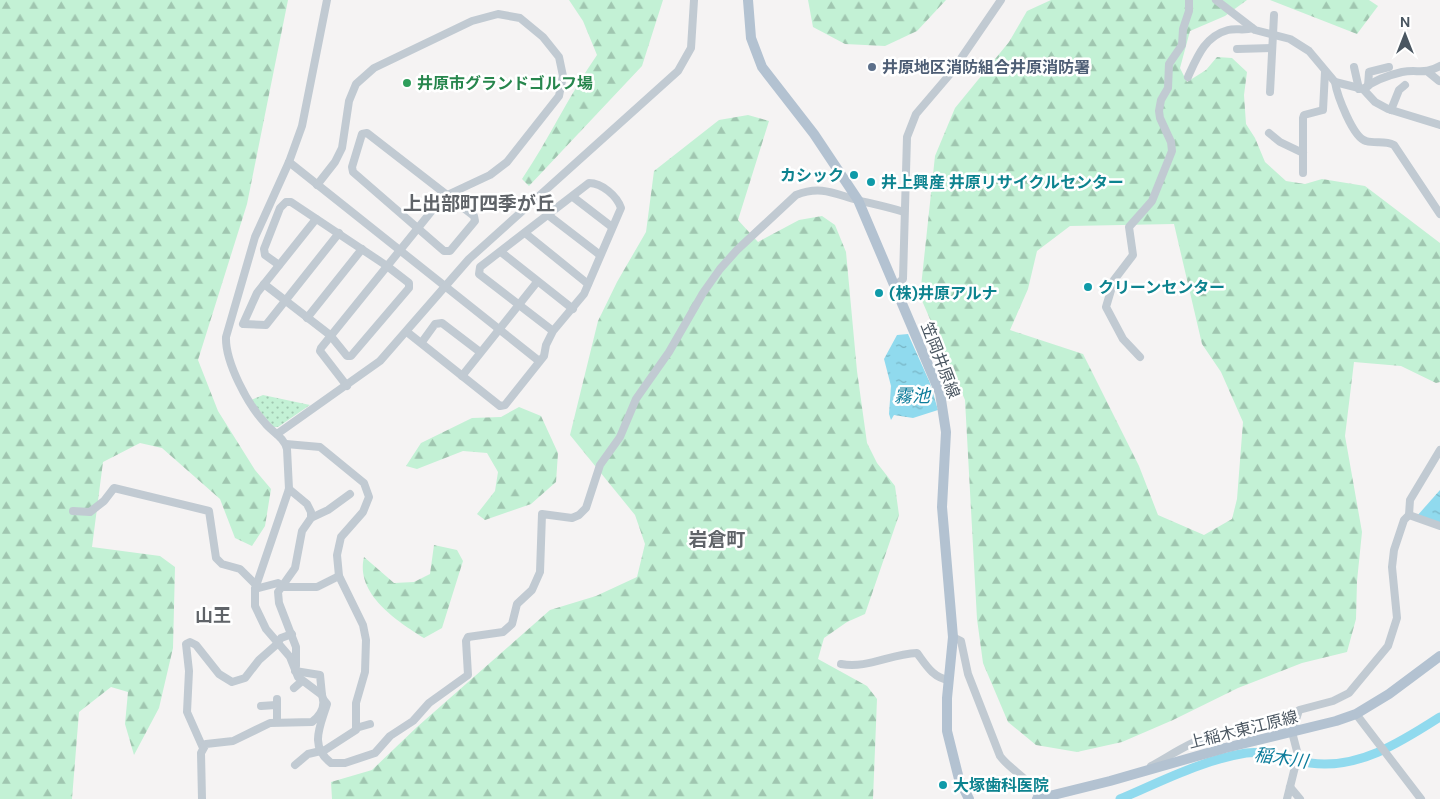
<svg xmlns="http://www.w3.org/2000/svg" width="1440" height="799" font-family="'DM Sans','Noto Sans JP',sans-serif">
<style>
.green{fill:url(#green-dots)}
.forest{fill:url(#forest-firs);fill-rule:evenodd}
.water{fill:url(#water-ripples)}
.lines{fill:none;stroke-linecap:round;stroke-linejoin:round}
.river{stroke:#90daee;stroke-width:9}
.minor{stroke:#c1cad2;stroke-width:8}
.major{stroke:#b3c2d1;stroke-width:10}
.service-dot{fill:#5c6f8a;stroke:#fff;stroke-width:2}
.leisure-dot{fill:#2e9e5b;stroke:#fff;stroke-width:2}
.culture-dot{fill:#0f9aa8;stroke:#fff;stroke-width:2}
.labels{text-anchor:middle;stroke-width:5;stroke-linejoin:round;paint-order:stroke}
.service-label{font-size:16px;font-weight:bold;fill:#4e5e75;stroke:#fff;text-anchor:start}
.leisure-label{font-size:16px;font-weight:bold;fill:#27864d;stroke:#fff;text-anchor:start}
.culture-label{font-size:16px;font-weight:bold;fill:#0d838f;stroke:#fff;text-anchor:start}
.street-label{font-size:16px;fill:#4a5661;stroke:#fff}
.water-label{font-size:18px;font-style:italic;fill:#0c7c9b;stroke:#fff}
.neighbourhood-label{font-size:18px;font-weight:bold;fill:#5f6368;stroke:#fff}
.quarter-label{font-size:19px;font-weight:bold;fill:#5f6368;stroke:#fff}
</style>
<defs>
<pattern id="green-dots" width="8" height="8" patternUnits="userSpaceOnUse" patternTransform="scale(1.25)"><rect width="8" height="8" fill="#c3f1d5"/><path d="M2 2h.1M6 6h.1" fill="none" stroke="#a0c6b0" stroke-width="1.8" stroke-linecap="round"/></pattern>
<pattern id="forest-firs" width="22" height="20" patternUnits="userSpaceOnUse" patternTransform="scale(1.25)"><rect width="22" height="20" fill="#c3f1d5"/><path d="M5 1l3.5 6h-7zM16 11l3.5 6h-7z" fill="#a0c6b0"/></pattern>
<pattern id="water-ripples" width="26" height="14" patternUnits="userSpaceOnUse" patternTransform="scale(1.25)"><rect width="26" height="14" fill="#90daee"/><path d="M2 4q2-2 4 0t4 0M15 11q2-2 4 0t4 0" fill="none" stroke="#78b4c4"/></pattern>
</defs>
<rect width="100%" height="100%" fill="#f5f3f3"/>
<polygon class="green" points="263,395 310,405 278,427 273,427 251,400"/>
<g class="forest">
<polygon points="0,0 288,0 247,204 198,360 218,411 255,470 271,489 265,526 252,546 235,538 220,499 162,448 140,443 103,462 92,547 160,556 175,567 173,648 159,708 134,755 125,724 128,692 111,687 79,712 72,799 0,799"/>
<path d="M569,0h94l-21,66 -113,120 -7,-7c27,-40 47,-84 75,-124l-14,-34z"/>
<polygon points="808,0 946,0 917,31 885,46 845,44 813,27"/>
<path d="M1051,0h196l-22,16 -35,15 -10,37 7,14 19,-12 11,-13 15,1 15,14 -3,23 2,29 9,14 10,24 21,19 19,3 17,-5 43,7 75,57v139l-4,1 -35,-17 -47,-4 -9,74 17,96 -5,49 -1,38 -9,33 -45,11 -64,25 -65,32 -51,22 -45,10 -41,-7 -28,-23 -25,-59 -6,-44 -12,-219 -45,-104 15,-140 20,-48 54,-66 18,-31zM1174,224l28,120 19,28 22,50 -6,77 -5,20 -28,16 -46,-20 -19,-49 -56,-112 -73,-24 18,-41 9,-38 33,-25z"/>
<polygon points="1270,0 1369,0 1378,6 1357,34"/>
<polygon points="748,115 769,121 738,220 758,242 799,220 822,216 835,225 846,252 857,371 867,443 877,463 895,486 899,515 865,614 847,622 824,638 818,659 867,686 877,699 873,799 332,799 331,782 372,770 417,727 550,610 596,596 637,577 645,544 635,515 570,435 598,321 617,282 646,232 654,171 719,120"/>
<polygon points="519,407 541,416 558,453 556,482 531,504 485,520 477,514 495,491 498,472 487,453 463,451 417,469 406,466 421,443 472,418 501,417"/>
<path d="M434,545l23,5 6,11 -21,67 -18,10c-27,-17 -69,-44 -60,-81l30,26 20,-1 16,-8z"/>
</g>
<g class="water">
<polygon points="908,334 930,383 938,410 913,418 894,415 891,420 889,414 891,386 884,359 897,335"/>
<polygon points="1440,490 1440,523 1417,516"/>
</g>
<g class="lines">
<path class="river" d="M1120,799c40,-17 82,-39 126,-46 21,-3 43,7 64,10 48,7 91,-21 130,-46"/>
<g class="minor">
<polyline points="1216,0 1255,30 1290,39 1309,51 1335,82 1363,89 1375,102 1388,109 1440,125"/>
<polyline points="1237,49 1272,48"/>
<polyline points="1354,67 1359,89"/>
<polyline points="1428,72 1439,81"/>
<path d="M1188,77c9,-20 17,-41 40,-47 8,-2 17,1 24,-2"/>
<path d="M1335,82c2,13 18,56 31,59 10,3 18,-1 28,4l46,69"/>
<polyline points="1368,86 1369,72 1389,67"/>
<path d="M1363,89c10,-8 26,-14 39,-17 16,-3 22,3 38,-6"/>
<polyline points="1270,92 1274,15"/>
<polyline points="1391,110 1399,90 1405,85"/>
<polygon points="367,133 474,216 475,221 450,251 444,251 353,172 352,167 362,134"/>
<polyline points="1269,133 1280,142 1303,153"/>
<polyline points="289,162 539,361"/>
<polyline points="1303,173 1303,118 1304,115 1323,110 1325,72"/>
<polyline points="317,185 335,162 342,148 349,101 356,84 374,68 472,21 498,14 520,18 543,37 559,57 563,76 559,96 507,162 490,175 443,197 321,348 320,351 347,386"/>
<polyline points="573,197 612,227"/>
<polyline points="548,215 600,255"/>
<polyline points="316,219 257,293 243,324 266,325 339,233"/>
<polyline points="525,233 588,284"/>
<polyline points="501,252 573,309"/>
<polyline points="264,284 330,335 347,356 351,356 409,288 409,283 387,266 291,202 286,202 280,208 264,249 265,255 279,265"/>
<polyline points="894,287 903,279 907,137 916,114 951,73 1001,0"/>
<polyline points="307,318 362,249"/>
<path d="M407,332l93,74 5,-1 39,-49 2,-11 7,-14 31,-37 37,-86c-4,-12 -19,-25 -32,-25l-109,84 -1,7 74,57"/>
<polyline points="422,342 435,324 442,323 480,352"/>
<polyline points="1140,357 1123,339 1106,307 1114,280 1133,255 1129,227 1152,201 1172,151 1171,142 1160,118 1159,111 1161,100 1168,88 1169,64 1182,45 1183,29 1189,11 1189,0"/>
<polyline points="462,376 537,282"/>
<polyline points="277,434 380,361 469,259 678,71 691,48 694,0"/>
<polyline points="286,444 320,447 364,483 369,497 363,512 341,537 337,555 339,576 363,625 366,640 365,672 356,703 356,730 325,750 308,754 295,765"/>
<polyline points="289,489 307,504 311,512 311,518 302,531 295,568 278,592 279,603 296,647 296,666"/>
<polyline points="73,511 90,512 104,501 114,488 209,511 216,558 222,564 240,569 256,585"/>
<polyline points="1409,515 1410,500 1440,450"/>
<polyline points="1409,515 1440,526"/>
<polyline points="311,518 328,510 350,494"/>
<polyline points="255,589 278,583 284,587 317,587 339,576"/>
<path d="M953,637l8,4 7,33 32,82c11,15 34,25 39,43"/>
<path d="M841,664c26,5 49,-10 76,-11 9,12 16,25 32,27"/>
<polyline points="295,671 320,675 322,695"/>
<polyline points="294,688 302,681"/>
<polyline points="277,699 277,722"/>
<path d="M323,699l4,5c-7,23 -18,42 4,59h14l30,-10 15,-17 23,-15 16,-18 39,-28 -2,-34 2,-4 35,-5 9,-8 5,-20 15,-14 8,-18 2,-58 30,4 7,-3 7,-7 14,-43 20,-28 16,-38 33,-47 34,-59 17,-24 17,-19 59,-55c25,-10 39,-1 61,5 16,4 31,7 47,12"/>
<polyline points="261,706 276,705"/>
<polyline points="1356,714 1421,799"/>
<polyline points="356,728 370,724"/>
<polyline points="203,748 187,712 189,671 186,644 190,642 196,645 219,674 232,682 245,678 259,660 276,645 281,638 292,634"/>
<path d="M1151,766c24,-12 76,-52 99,-24"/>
<polyline points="1290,787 1300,799"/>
<path d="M202,799l-1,-46 5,-9 27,-3 37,-18 42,-1c9,-7 14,-16 10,-27l-24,-18 -8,-20 -24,-28 -11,-23v-17l34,-100 -2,-40c-3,-12 -15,-17 -22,-26 -17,-18 -40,-61 -39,-86l29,-100 34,-75 13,-36 25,-126"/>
<polyline points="1287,799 1298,755 1292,732 1299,710 1333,701 1349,693 1388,646 1397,618 1392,567 1394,550 1404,520 1409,515"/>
</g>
<g class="major">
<polyline points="748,0 751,38 762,67 814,134 858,200 940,393 946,432 942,507 953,637 947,698 947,731 959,779 969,799"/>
<polyline points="1037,799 1110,781 1225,748 1336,721 1356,714 1389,694 1440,656"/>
</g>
</g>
<circle class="service-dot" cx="872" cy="67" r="5"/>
<circle class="leisure-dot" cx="407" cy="83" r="5"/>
<g class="culture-dot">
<circle cx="854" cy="175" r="5"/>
<circle cx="871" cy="182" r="5"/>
<circle cx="1088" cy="287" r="5"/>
<circle cx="879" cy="293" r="5"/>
<circle cx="943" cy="785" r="5"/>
</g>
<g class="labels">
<g class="service-label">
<text x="882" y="73">井原地区消防組合井原消防署</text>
</g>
<g class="leisure-label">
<text x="417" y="89">井原市グランドゴルフ場</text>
</g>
<g class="culture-label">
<text x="844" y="181" text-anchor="end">カシック</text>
<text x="881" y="188">井上興産 井原リサイクルセンター</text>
<text x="1098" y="293">クリーンセンター</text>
<text x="889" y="299">(株)井原アルナ</text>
<text x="953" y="791">大塚歯科医院</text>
</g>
<g class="street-label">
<text transform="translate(941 360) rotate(69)" y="6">笠岡井原線</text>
<text transform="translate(1243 729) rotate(-14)" y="6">上稲木東江原線</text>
</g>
<g class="water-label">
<text x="912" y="402">霧池</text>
<text transform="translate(1281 758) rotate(8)" y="6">稲木川</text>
</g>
<g class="neighbourhood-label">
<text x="213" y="622">山王</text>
</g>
<g class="quarter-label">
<text x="479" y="210">上出部町四季が丘</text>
<text x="717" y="546">岩倉町</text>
</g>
</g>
<g transform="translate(1405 35)" stroke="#ffffff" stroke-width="4" paint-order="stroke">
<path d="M0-4L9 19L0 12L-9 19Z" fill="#4a5661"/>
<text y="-8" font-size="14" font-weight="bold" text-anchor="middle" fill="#4a5661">N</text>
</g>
</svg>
